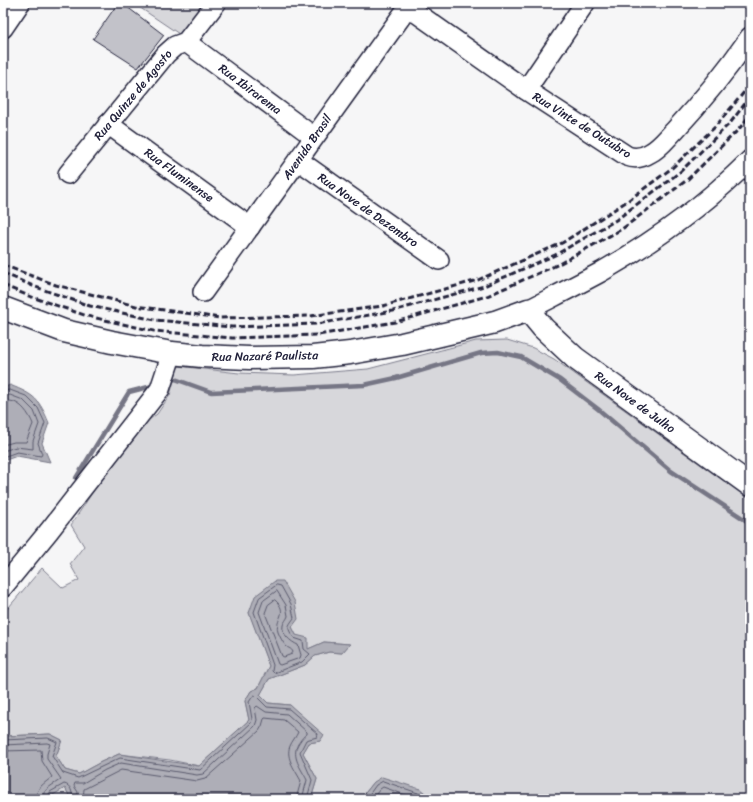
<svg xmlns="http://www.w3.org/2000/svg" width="753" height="802" font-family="Sriracha,sans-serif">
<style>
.green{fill:#d7d7db;stroke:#7c7c8b}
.water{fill:#aeaeb7;stroke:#767685}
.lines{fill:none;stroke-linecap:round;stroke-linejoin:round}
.shore{stroke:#5a5a6d;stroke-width:1}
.stream{stroke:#767685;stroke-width:4.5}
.building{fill:#c2c2c9;stroke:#22223b}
.minor-casing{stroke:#22223b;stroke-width:22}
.major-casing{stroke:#22223b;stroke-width:25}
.minor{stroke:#fff;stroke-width:19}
.major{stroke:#fff;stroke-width:22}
.rail{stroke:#22223b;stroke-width:3;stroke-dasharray:6 3;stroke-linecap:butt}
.labels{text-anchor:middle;stroke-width:3.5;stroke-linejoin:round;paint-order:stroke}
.street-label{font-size:12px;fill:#22223b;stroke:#fff}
</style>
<rect width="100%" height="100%" fill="#f6f6f7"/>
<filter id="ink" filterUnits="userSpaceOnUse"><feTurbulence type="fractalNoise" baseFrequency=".025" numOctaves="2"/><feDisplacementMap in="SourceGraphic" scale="8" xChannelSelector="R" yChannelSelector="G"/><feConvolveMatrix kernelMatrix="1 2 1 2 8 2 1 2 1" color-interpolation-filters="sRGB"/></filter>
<g filter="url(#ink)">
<g class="green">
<polygon points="133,3 213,3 185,38"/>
<polygon points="507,340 533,348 554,359 750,500 750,799 432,799 420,789 374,782 362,797 352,799 311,799 317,779 303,753 309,743 320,741 290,705 268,703 260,695 269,679 305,665 315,656 329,652 342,653 349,644 324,642 308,649 296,635 292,627 249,612 269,666 258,688 251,691 245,701 249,720 199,766 170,760 119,754 101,762 79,774 65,770 56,756 62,740 50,734 3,736 3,614 42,568 63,588 79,580 70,564 84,546 71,525 132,432 157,414 170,395 178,366 239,373 294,375 368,369 476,341"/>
<polygon points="65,787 69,795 68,799 50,799 52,795"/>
</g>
<g class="water">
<path d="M10,385c25,10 29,14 39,38l-7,20 8,19 -33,-6 -14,5v-73z"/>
<polygon points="275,581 283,581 295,602 298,619 292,627 296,635 308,638 308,649 324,642 350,644 342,653 329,652 315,656 305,665 269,679 260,695 268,703 290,705 324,735 320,741 309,743 303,753 317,779 311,799 68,799 69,795 65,788 53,795 50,799 3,799 3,736 8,736 50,734 62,740 56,756 65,770 79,774 101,762 119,754 199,766 249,720 245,701 251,691 258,688 269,666 249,613 255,596"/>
<polygon points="382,777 420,789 432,799 352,799 362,797 374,782"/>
</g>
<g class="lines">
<g class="shore">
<polyline points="3,391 10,390 26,396 38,408 45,423 38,443 42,454 41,456 17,452 3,457"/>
<polyline points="3,396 10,395 23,400 34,411 39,424 33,441 33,449 16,447 3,451"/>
<path d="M3,402c2,0 4,-1 7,-1 11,1 19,13 23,23l-7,18h-12l-11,3"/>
<path d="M277,585l4,1 10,18 3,14c-7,9 -7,10 0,20l9,3 1,8 6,5 -8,8 -28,11 -2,-2 1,-6 -19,-53 5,-14z"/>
<path d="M277,591l9,14 2,11c-1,3 -4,6 -5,9 -2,9 8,17 15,20l3,10 -1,3 -20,7 -2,-1 -19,-52 4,-11z"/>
<path d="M275,600c15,13 -1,19 3,32 2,5 5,11 8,14 3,3 5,2 7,6l-1,2 -8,3 -2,-1 -17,-43 3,-8z"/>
<polyline points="3,740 48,738 57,742 52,756 63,773 78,778 120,758 200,770 251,723 252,719 249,702 253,696 255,695 267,707 289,709 318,734 317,737 306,740 300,752 312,780 307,799"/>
<path d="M3,745l44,-2 3,1 -3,10v5l14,20c-7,6 -18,9 -19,20"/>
<path d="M3,751l38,-1 1,11 10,16c-8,7 -16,10 -16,22"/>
<path d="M47,799l3,-7 14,-8c7,1 9,9 8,15"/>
<path d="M77,799l1,-7 -4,-6 1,-3h8l22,-13 16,-7 76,12 6,-1 52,-48 2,-6 -2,-12 2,-2 9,6 21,2 20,18v2c-5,3 -6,6 -9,10 -7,13 3,24 9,36l-5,19"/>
<path d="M83,799l1,-10 37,-19 76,11 8,-2 54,-48 3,-5 2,-7 1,-1 19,2 14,12c-2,5 -6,9 -8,14 -5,12 6,25 11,35l-5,18"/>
<polyline points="366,799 376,785 383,781 418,793 425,799"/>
<polyline points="372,799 380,789 383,787 417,799"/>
</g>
<g class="stream">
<polyline points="169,381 175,379 211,392 364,385 396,378 481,353 498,352 521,357 560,380 598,409 671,471 750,523"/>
<polyline points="76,478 129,392 156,385"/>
</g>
</g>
<polygon class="building" points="118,3 122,3 164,35 138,68 93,39"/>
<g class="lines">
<defs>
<g id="minor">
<path d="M408,7l118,83 101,66c8,3 15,2 23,-3 10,-5 17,-15 25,-23 27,-29 52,-60 75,-93"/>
<polyline points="3,28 20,3"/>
<polyline points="186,42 314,137"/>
<polyline points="526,90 585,3"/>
<polyline points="108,124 250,227"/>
<polyline points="298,160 439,260"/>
<polyline points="68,174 166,54 175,46 186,42 216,3"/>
<polyline points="203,292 411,3"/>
<path d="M528,310c25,-13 49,-25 73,-38 54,-31 105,-68 149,-112"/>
<polyline points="3,587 49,531 160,389 172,353"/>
</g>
<polyline id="major" points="3,308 64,331 112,342 172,353 202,356 249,358 313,357 350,353 402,344 495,322 528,310 543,328 575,358 750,485"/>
</defs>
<use href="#minor" class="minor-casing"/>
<use href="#major" class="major-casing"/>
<use href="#minor" class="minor"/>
<use href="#major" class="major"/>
<g class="rail">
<polyline points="3,265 56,285 136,306 220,318 310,316 383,306 478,280 562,243 626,202 672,168 716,126 750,85"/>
<polyline points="3,273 33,286 90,306 155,320 232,327 317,324 393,311 484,286 555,255 616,220 680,172 731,122 750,97"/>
<polyline points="3,285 29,296 87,316 154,331 232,338 318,335 395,322 487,296 559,264 622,229 687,180 739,129 750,115"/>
</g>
</g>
</g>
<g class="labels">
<g class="street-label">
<text transform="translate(250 89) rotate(37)" y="4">Rua Ibirarema</text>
<text transform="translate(133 95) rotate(-50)" y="4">Rua Quinze de Agosto</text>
<text transform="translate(582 125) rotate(32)" y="4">Rua Vinte de Outubro</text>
<text transform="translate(307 147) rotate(-55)" y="4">Avenida Brasil</text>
<text transform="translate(179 175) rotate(36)" y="4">Rua Fluminense</text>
<text transform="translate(368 210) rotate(35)" y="4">Rua Nove de Dezembro</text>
<text transform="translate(265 356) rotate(-1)" y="4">Rua Nazaré Paulista</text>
<text transform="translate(635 402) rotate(36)" y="4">Rua Nove de Julho</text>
</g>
</g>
<rect width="753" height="802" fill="none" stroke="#fff" stroke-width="16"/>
<rect x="8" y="8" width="737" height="786" fill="none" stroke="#22223b" stroke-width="1.5" filter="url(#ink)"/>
</svg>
